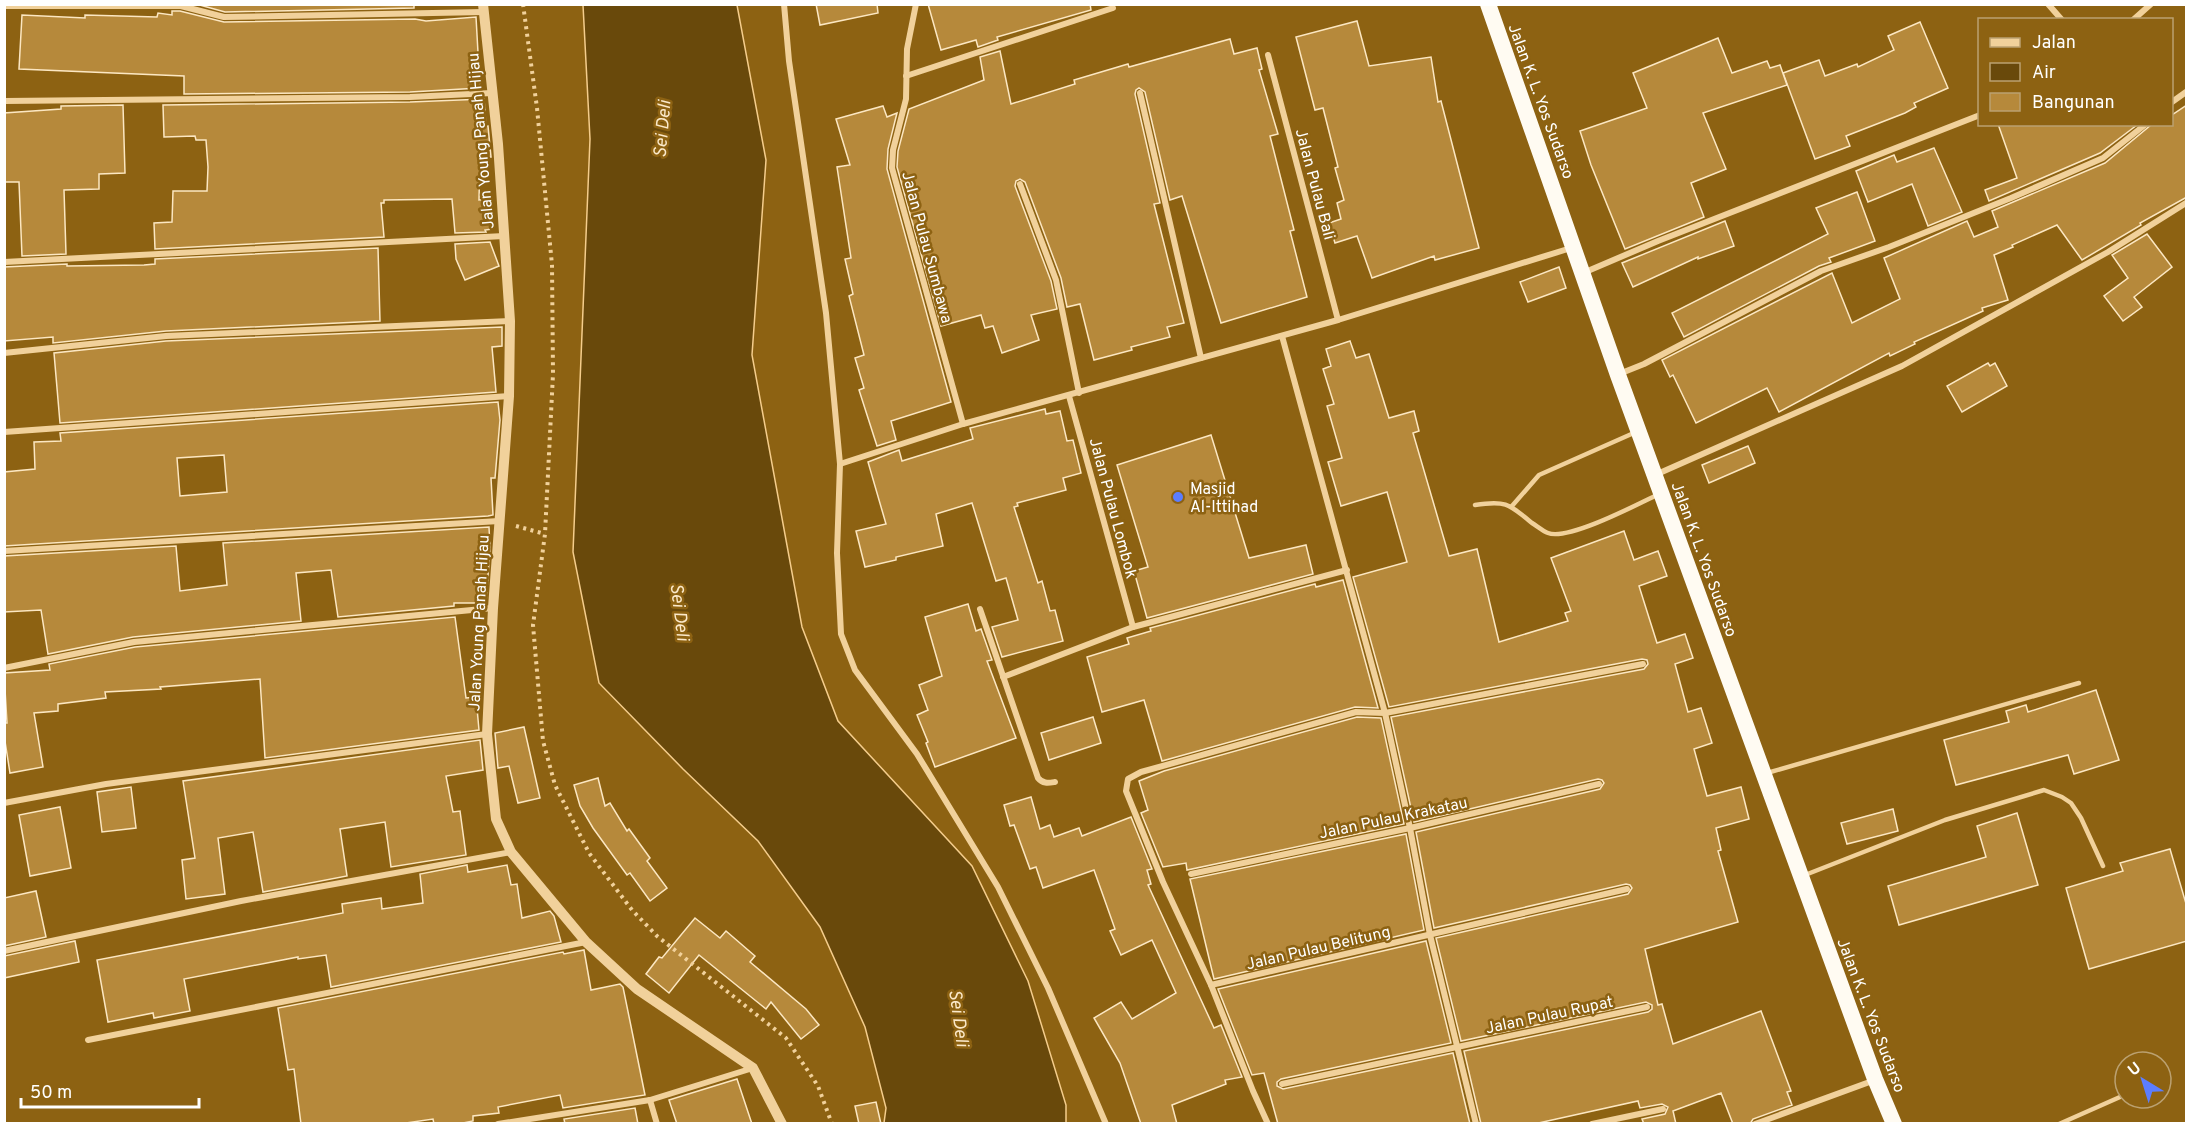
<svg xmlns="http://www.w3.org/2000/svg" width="2191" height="1128" font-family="Overpass,sans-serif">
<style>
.water{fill:#69490b;stroke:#f5cd8c;stroke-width:1.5}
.building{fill:#b6893b;stroke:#fce7c2;stroke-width:1.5;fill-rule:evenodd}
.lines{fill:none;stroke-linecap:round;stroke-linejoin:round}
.path{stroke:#f1d19b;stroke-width:4;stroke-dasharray:3 4.5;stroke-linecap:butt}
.service{stroke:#f1d19b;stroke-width:4.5}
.minor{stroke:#f1d19b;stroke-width:6}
.tertiary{stroke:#f1d19b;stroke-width:10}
.trunk{stroke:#fffbf2;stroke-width:16}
.poi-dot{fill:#5b7dff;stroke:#8d6212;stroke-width:2}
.labels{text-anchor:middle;stroke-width:5;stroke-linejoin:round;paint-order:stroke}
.street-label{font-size:16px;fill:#fff;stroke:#8d6212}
.poi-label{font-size:16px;fill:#fff;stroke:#8d6212;text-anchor:start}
.water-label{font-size:18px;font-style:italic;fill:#fbe9ca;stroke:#8d6212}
</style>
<rect width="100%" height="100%" fill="#8d6212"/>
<polygon class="water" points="583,5 737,5 766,160 752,355 802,627 838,721 972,866 1028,981 1066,1105 1066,1123 884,1123 886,1108 865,1027 820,927 758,841 683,769 599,683 573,552 590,139"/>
<g class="building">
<polygon points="196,4 414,4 414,8 225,12"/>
<polygon points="816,4 877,4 878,13 820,25"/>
<polygon points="928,4 1090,4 1091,10 997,37 998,40 978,47 976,40 941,50"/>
<polygon points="172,11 180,11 224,22 415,19 426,21 476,17 480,88 410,92 184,94 184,76 19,69 22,15 85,18 85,15 157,17 158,13 172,15"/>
<polygon points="1357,21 1369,66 1431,57 1438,102 1441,101 1479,248 1435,260 1434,256 1372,278 1357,236 1335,243 1329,223 1341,219 1337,203 1344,200 1335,168 1338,167 1323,108 1315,110 1296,37"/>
<polygon points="1920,22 1948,88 1914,103 1916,107 1905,113 1846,136 1850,146 1815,159 1783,73 1819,60 1825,76 1857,64 1858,67 1894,50 1888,36"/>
<polygon points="1718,38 1732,73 1767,61 1770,68 1780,65 1787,85 1703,113 1726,169 1691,183 1704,217 1625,249 1591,165 1580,131 1647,108 1633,73"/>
<polygon points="1230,39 1234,54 1257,48 1262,69 1259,70 1278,134 1270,136 1294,230 1290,231 1307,297 1221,323 1182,196 1170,200 1145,92 1139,88 1136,90 1135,94 1160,203 1154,204 1184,323 1167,327 1170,337 1131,347 1132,350 1094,360 1080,304 1067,307 1061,278 1025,182 1020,179 1016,181 1015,186 1051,281 1057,309 1031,315 1039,340 1002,353 993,326 985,328 981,315 941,326 897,167 898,151 909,109 984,80 980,57 1000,51 1011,104 1075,84 1074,80 1128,64 1129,67"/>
<polygon points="484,99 486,126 488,126 491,157 480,157 479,200 490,199 492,229 485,230 486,232 455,233 452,199 384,200 384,203 381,203 384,237 155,249 154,223 172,222 173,191 207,191 208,167 206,140 196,140 195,136 164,137 163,105 410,102"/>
<polygon points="123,105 125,173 99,174 99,189 64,190 66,254 22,256 19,182 4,182 4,113 61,109 61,106"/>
<polygon points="2187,105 2187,197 2140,223 2141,225 2082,260 2057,225 2012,245 2013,247 1994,255 2008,300 1982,308 1983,311 1914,342 1915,344 1890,356 1889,353 1779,412 1767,388 1696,423 1673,375 1670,377 1662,360 1832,273 1852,323 1900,299 1884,258 1967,221 1974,237 1998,227 1992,211 2105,163 2151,125 2172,124 2172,115"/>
<polygon points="883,106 887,117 897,113 888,149 887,169 951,402 891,421 896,440 877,446 859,390 864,388 855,358 864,355 849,296 853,294 845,259 851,258 837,167 850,165 836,119"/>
<polygon points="1998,124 2136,124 2137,125 2100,153 1989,201 1985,190 2017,178"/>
<polygon points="1934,148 1962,212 1928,226 1912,184 1868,202 1856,171 1894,155 1897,162"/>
<polygon points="1857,192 1875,241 1829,258 1831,262 1819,266 1684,337 1672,313 1828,234 1816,208"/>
<polygon points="1725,221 1734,246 1698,259 1698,257 1633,287 1622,263"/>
<polygon points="2147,234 2172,267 2134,297 2142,307 2123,321 2104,296 2128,278 2112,255"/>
<polygon points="490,242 499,266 465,280 456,259 455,244"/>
<polygon points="378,248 380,321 166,331 53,343 53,337 4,341 4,267 67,264 67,266 144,265 155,264 155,259"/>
<polygon points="1559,267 1566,288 1528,302 1520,282"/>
<polygon points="502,327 502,346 492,347 496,392 60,423 54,353 166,341"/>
<polygon points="1350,341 1356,358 1369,354 1389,418 1414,411 1419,431 1413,433 1449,556 1477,549 1499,642 1568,621 1565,613 1571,611 1551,558 1624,531 1634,560 1658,551 1667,576 1639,586 1657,643 1685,634 1693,658 1675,664 1688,712 1701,708 1712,743 1694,749 1707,796 1741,787 1749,819 1716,828 1721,850 1718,851 1738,922 1645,949 1658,1005 1662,1004 1673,1044 1761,1011 1791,1091 1787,1092 1792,1105 1753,1119 1750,1124 1733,1124 1721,1093 1673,1111 1676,1124 1644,1124 1642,1119 1665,1114 1668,1107 1662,1104 1640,1108 1638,1101 1534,1124 1481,1124 1464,1051 1648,1012 1652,1009 1652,1005 1646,1002 1461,1041 1436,938 1628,894 1632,888 1630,885 1626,884 1434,928 1416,832 1600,789 1604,783 1602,780 1598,779 1414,822 1391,717 1644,669 1648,664 1647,660 1642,659 1389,707 1353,577 1407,562 1387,492 1341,506 1328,462 1342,458 1327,406 1334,404 1323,369 1331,366 1326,349"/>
<polygon points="1988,363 1990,366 1995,363 2007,386 1962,412 1947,386"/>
<path d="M498,402l2,18 -5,58h-4l2,37 -5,1 -484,30v-74l31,-3 -1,-27 27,-1 -1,-8zM224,455l3,37 -47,4 -3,-38z"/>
<polygon points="1045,409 1046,414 1060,411 1067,441 1073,440 1081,473 1063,478 1066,490 1017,503 1018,506 1014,507 1038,583 1042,581 1050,611 1055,610 1063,641 1002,657 992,627 1018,620 1006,578 996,581 972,503 936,514 943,546 896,557 896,560 865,567 856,531 886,524 868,462 899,450 902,461 973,439 970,428"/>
<polygon points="1211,435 1249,558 1306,545 1313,574 1147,618 1134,571 1148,567 1117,465"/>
<polygon points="1748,446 1755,463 1709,483 1702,465"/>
<polygon points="489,527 490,548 486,603 454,603 454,606 338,617 331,570 296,573 301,621 133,637 48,654 41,610 4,612 4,556 176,546 180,591 227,585 223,543"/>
<polygon points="1343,580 1378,708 1355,707 1162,761 1144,700 1102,712 1087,657 1129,644 1127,638 1151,631 1150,628 1315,584 1316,587"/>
<polygon points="968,604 976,631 981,629 992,660 987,661 1016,738 935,767 926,743 928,742 917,715 928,710 919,685 942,676 925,617"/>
<polygon points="455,617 466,698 476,697 479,730 265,758 260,679 160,687 161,689 105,692 106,698 58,704 58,711 34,713 43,767 10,773 4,735 4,723 7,723 4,673 50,670 49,664 135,647"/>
<polygon points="2096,690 2119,760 2074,774 2068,755 1956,785 1944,740 2009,722 2006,711 2026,705 2028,712"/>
<polygon points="1093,717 1101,743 1049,760 1041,733"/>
<polygon points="1357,717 1381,718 1404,824 1187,870 1186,863 1163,867 1141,813 1148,810 1139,781 1164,771"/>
<polygon points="524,727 540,798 518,803 509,766 498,768 495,733"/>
<polygon points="480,740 483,770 446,776 453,812 460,811 466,855 391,867 385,822 340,829 347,876 263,892 253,832 218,838 225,894 186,899 182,860 195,858 183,781"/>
<polygon points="598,778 605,806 610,803 627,831 629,829 650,858 647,861 667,888 650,901 630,873 627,875 593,828 580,806 574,785"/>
<polygon points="131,787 136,828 102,832 97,792"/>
<polygon points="1031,797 1040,829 1050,825 1054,837 1079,828 1082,836 1131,817 1152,869 1147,870 1151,884 1148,885 1214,1028 1221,1025 1242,1077 1225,1080 1226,1084 1172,1105 1177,1124 1141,1124 1120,1063 1094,1018 1121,1002 1132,1019 1176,993 1152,940 1121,955 1110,931 1115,929 1094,870 1043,888 1036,867 1030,869 1014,825 1010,826 1004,805"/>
<polygon points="60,807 71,868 30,876 19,815"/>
<polygon points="1893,809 1898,831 1847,844 1841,823"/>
<polygon points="2017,813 2038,885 1899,925 1888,886 1986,857 1977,826"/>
<polygon points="1406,834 1424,930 1214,979 1190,879"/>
<polygon points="2170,849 2187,907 2187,941 2089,969 2066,888 2123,871 2120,863"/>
<polygon points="467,865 468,872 507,865 511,885 517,884 522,918 550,911 554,916 561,942 331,987 326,955 298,959 298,957 184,979 190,1011 154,1018 153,1013 108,1022 97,960 343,913 342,904 381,898 382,909 423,903 420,874"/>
<polygon points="36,891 46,937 4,946 4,898"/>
<polygon points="695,918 720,938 726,931 755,956 750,962 806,1009 819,1025 801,1039 771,1002 766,1009 699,955 669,993 646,974 659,957 662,958"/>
<polygon points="75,941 79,962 4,978 4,956"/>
<polygon points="1426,941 1451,1043 1281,1079 1277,1082 1277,1086 1283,1089 1453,1053 1470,1124 1278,1124 1264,1073 1252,1075 1218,989"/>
<polygon points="584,950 591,990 620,984 623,987 645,1095 563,1108 560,1095 498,1107 499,1113 473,1116 473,1121 458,1124 434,1124 433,1119 399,1124 301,1124 294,1069 288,1070 278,1008 563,952 564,954"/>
<polygon points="737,1079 752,1124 677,1124 669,1100"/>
<polygon points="876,1102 881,1124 859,1124 855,1106"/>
<polygon points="635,1108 638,1124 565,1124 564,1119"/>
</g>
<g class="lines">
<g class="path">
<polyline points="523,4 537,108 552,265 553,374 545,534 533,625 543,741 555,785 589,853 632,910 657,936 786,1038 818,1086 832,1124"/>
<polyline points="516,526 545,534"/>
</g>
<g class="service">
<path d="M1475,505c31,-5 34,-1 57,18 5,3 11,8 16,10 20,8 90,-29 111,-39"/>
<polyline points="1512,506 1539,475 1636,432"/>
<polyline points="1767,773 2079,683"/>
<polyline points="1805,875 1945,820 2044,790 2062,797 2071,803 2081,818 2103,866"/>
<polyline points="2059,1124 2120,1097"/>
</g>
<g class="minor">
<polyline points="784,4 789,61 826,313 840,464 837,553 841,634 855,670 917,754 998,887 1048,988 1106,1124"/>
<polyline points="916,4 907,49 906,99 893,150 892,168 963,424"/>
<polyline points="2048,4 2062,20"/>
<polyline points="4,6 181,6 224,17 484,12"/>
<polyline points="2133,20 2151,4"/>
<polyline points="1268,55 1338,320"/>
<polyline points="906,76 1113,8"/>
<polyline points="1140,93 1201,358"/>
<polyline points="4,101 410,97 492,93"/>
<polyline points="2172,102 2186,92"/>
<polyline points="1020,184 1056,280 1079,393"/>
<polyline points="4,262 504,236"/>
<polyline points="1583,273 1658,241 1980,115"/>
<polyline points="1282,336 1385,713 1410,828 1430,935 1476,1124"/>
<polyline points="4,353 166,336 510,321"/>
<polyline points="1619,374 1644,364 1821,271 1889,247 2011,198 2103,158 2146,124"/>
<polyline points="1069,396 1133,627"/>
<polyline points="4,432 509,396"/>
<polyline points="840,464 963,424 1338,320 1571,248"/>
<polyline points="1655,475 1902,366 2108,252 2186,203"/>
<polyline points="4,551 499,521"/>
<path d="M980,609l58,169c5,6 10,5 17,4"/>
<polyline points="4,668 134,642 493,608"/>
<polyline points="1003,677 1133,627 1347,570"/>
<polyline points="4,803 106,784 487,734"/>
<polyline points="1191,874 1410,828 1599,784"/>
<polyline points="4,951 241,901 511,852"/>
<polyline points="1211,985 1627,889"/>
<polyline points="88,1040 586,942"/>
<polyline points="1282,1084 1647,1007"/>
<polyline points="650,1100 657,1124"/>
<polyline points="498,1124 650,1100 753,1068"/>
<polyline points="1268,1124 1253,1091 1211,985 1163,882 1126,791 1128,779 1141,772 1356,712 1385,713 1643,664"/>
<polyline points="1592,1124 1663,1109"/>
<polyline points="1755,1124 1875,1080"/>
</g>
<polyline class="tertiary" points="483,4 498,144 510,321 509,396 493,608 487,734 496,819 511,852 586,942 637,989 753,1068 782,1124"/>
<polyline class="trunk" points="1488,4 1618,375 1875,1079 1894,1124"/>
</g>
<circle class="poi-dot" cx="1178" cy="497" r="6"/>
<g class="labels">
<g class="street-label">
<text transform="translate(1542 101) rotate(70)" y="6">Jalan K. L. Yos Sudarso</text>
<text transform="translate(480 141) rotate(-95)" y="6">Jalan Young Panah Hijau</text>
<text transform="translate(1316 184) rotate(75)" y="6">Jalan Pulau Bali</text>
<text transform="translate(928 247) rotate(75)" y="6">Jalan Pulau Sumbawa</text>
<text transform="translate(1114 508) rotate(75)" y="6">Jalan Pulau Lombok</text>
<text transform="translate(1705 559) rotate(70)" y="6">Jalan K. L. Yos Sudarso</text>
<text transform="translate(478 623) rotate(-87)" y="6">Jalan Young Panah Hijau</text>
<text transform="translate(1393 817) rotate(-12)" y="6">Jalan Pulau Krakatau</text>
<text transform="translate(1318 947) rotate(-13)" y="6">Jalan Pulau Belitung</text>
<text transform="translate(1549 1014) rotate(-12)" y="6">Jalan Pulau Rupat</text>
<text transform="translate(1872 1015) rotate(69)" y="6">Jalan K. L. Yos Sudarso</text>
</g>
<g class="poi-label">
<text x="1190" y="494">Masjid<tspan x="1190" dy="18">Al-Ittihad</tspan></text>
</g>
<g class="water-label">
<text transform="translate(662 129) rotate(-85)" y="6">Sei Deli</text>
<text transform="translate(680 612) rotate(83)" y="6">Sei Deli</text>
<text transform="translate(959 1018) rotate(82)" y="6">Sei Deli</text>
</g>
</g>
<rect width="2191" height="1128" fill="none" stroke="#ffffff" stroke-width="12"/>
<rect x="1978" y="18" width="195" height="108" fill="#8d6212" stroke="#bba171" stroke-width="1.5"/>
<rect x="1990" y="38" width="30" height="9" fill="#f1d19b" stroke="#bba171" stroke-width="1.5"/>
<text x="2032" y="48" font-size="18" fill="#ffffff">Jalan</text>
<rect x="1990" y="63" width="30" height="18" fill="#69490b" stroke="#bba171" stroke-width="1.5"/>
<text x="2032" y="78" font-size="18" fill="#ffffff">Air</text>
<rect x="1990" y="93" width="30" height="18" fill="#b6893b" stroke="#bba171" stroke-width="1.5"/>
<text x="2032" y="108" font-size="18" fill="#ffffff">Bangunan</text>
<g transform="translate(2143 1080) rotate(322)"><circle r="28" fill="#8d6212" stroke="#bba171" stroke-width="1.5"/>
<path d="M0-4.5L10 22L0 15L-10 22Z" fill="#5b7dff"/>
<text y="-9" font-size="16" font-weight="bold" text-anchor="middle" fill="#ffffff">U</text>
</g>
<path d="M21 1098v9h178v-9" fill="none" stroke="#ffffff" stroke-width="3"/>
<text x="30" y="1098" font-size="18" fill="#ffffff" stroke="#8d6212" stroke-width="4.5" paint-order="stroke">50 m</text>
</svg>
